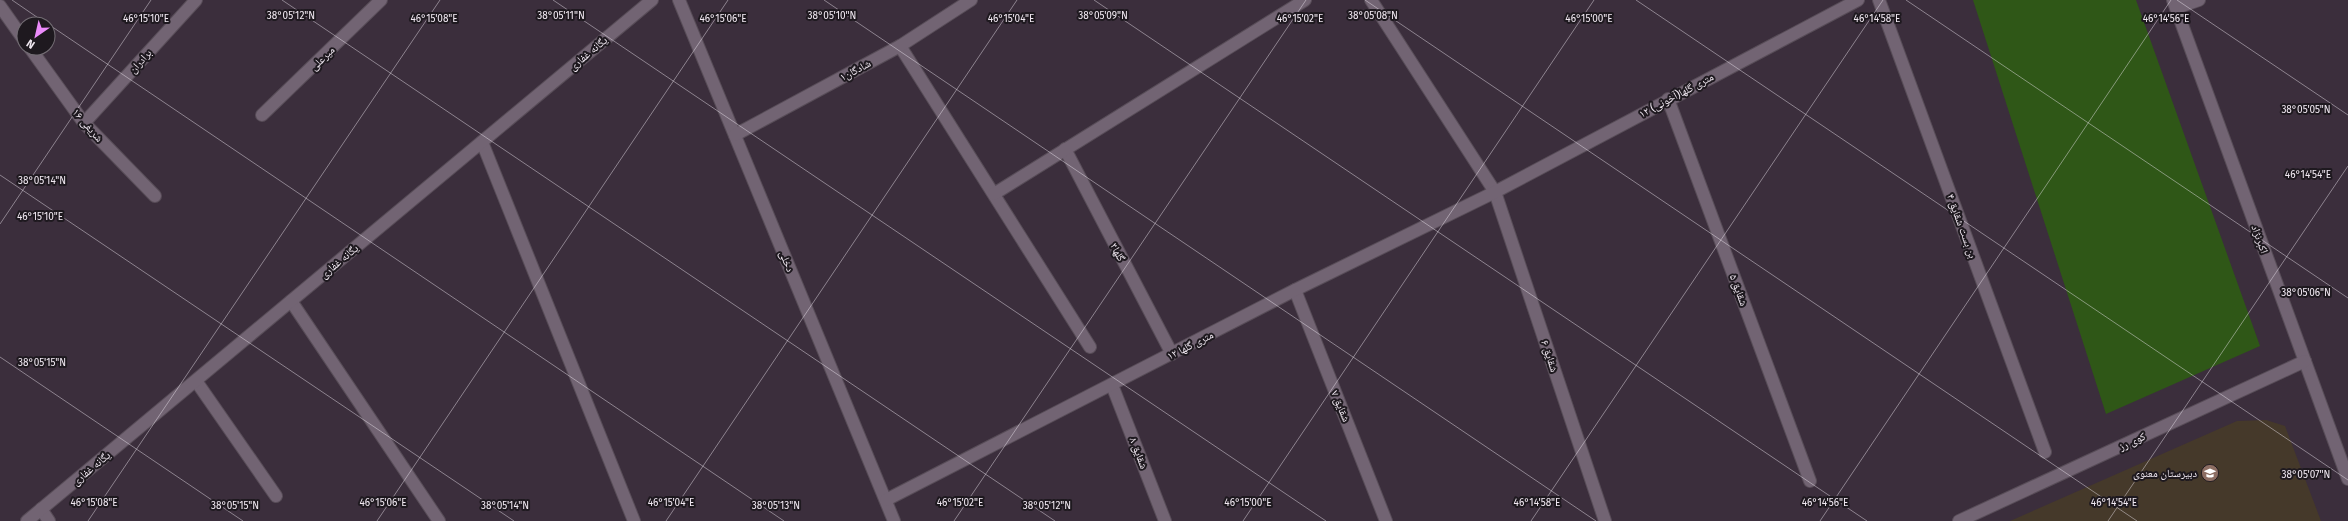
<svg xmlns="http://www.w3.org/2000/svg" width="2348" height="521" font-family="'Fira Sans','Noto Naskh Arabic',sans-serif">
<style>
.education{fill:#45392a}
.green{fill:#2f5717}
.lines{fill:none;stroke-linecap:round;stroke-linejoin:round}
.lane-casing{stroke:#584d58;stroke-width:14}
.street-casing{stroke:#584d58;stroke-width:14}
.lane{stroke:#726473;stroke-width:12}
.street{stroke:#726473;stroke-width:12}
.ticks{fill:none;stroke:#f2eaf3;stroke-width:1;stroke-opacity:0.45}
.labels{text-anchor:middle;stroke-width:4;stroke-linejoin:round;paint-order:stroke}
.street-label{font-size:11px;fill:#f2eaf3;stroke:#1e191f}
.poi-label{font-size:11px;fill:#f2eaf3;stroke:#1e191f;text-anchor:end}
.ticks-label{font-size:10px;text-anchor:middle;fill:#f2eaf3;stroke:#1e191f;stroke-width:4;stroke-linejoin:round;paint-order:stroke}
</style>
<rect width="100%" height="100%" fill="#3b2e3c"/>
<polygon class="education" points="2266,420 2285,426 2321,521 2010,521 2237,421"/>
<polygon class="green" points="1973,0 2136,0 2260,346 2106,414"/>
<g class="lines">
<defs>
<g id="lane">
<polyline points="1371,0 1495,192"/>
<polyline points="0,6 24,40"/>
<polyline points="30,48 84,123 155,196"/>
<polyline points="84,123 196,0"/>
<polyline points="482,142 634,521"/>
<polyline points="291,301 439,521"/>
<polyline points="196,381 276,496"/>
</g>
<g id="street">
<polyline points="679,0 894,521"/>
<polyline points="1879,0 2045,452"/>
<polyline points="2173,0 2348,479"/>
<polyline points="2176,8 2199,0"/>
<polyline points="900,46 1090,347"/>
<polyline points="1668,99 1810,481"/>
<polyline points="262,115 381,0"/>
<polyline points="735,135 900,46 971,0"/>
<polyline points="1065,149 1172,354"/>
<polyline points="1495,192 1605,521"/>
<polyline points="994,194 1305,0"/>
<polyline points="1295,290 1386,521"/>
<polyline points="1112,385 1165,521"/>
<polyline points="886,500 1295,290 1495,192 1858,0"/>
<polyline points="41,509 49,521"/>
<polyline points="27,521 652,0"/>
<polyline points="1959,521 2305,361"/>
</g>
</defs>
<use href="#lane" class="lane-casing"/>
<use href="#street" class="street-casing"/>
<use href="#lane" class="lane"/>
<use href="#street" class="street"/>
</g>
<path class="ticks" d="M12,0l35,24M282,0l773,521M553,0l773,521M824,0l772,521M1094,0l773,521M1365,0l772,521M1636,0l712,480M1906,0l442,298M2177,0l171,115M48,24l736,497M0,175l514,346M0,224l151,-224M0,357l243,164M88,521l352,-521M377,521l351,-521M666,521l351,-521M954,521l352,-521M1243,521l351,-521M1531,521l352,-521M1820,521l351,-521M2108,521l240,-355"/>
<defs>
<symbol id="school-disc" viewBox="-11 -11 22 22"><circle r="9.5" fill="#8d6e63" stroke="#1e191f"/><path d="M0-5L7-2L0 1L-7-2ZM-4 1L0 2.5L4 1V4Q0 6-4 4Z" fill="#fff"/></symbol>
</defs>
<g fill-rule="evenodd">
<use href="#school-disc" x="2200" y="463" width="20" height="20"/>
</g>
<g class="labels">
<g class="street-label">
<text transform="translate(588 53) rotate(-40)" y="4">یگانه غفاری</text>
<text transform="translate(322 58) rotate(-44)" y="4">میرعلی</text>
<text transform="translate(140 61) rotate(-48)" y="4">برادران</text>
<text transform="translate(855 70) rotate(-28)" y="4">شادگان۱</text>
<text transform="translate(1676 95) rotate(-28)" y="4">۱۲ متری گلها(آخونی)</text>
<text transform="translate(88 125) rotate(49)" y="4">شریفی ۱۶</text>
<text transform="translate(1962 226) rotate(70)" y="4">بن بست شقایق ۴</text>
<text transform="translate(2260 239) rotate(70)" y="4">اکبرنژاد</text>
<text transform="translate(1118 252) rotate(62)" y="4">گلها۳</text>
<text transform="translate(339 261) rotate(-40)" y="4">یگانه غفاری</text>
<text transform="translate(787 261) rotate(68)" y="4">دخلی</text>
<text transform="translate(1739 290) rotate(70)" y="4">شقایق ۵</text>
<text transform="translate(1190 345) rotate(-27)" y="4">۱۲ متری گلها</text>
<text transform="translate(1550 356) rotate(72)" y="4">شقایق ۶</text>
<text transform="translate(1341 406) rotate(68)" y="4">شقایق ۷</text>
<text transform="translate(2132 441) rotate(-25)" y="4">کوی رز</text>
<text transform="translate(1139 453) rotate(69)" y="4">شقایق ۸</text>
<text transform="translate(91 468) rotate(-40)" y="4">یگانه غفاری</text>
</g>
<g class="poi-label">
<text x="2197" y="477">دبیرستان معنوی</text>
</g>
</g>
<g class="ticks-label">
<text x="291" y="19">38°05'12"N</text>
<text x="561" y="19">38°05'11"N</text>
<text x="832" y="19">38°05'10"N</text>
<text x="1103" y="19">38°05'09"N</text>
<text x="1373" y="19">38°05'08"N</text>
<text x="1589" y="22">46°15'00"E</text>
<text x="2166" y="22">46°14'56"E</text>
<text x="146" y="22">46°15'10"E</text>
<text x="434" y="22">46°15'08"E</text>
<text x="723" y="22">46°15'06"E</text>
<text x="1011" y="22">46°15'04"E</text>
<text x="1300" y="22">46°15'02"E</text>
<text x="1877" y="22">46°14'58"E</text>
<text x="2306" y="113">38°05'05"N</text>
<text x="2308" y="178">46°14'54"E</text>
<text x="42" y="184">38°05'14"N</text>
<text x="40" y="220">46°15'10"E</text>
<text x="2306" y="296">38°05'06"N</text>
<text x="42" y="366">38°05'15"N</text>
<text x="2306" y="478">38°05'07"N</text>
<text x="94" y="506">46°15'08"E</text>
<text x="383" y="506">46°15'06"E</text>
<text x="671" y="506">46°15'04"E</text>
<text x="960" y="506">46°15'02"E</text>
<text x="1248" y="506">46°15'00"E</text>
<text x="1537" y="506">46°14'58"E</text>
<text x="1825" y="506">46°14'56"E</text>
<text x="2114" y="506">46°14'54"E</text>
<text x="235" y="509">38°05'15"N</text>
<text x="505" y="509">38°05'14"N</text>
<text x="776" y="509">38°05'13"N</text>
<text x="1047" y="509">38°05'12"N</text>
</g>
<g transform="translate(36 36) rotate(214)"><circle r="19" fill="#1e191f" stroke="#736d74"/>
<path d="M0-3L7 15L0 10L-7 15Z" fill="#ec8cfb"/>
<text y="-6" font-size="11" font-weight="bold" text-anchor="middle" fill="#f2eaf3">N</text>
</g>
</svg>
